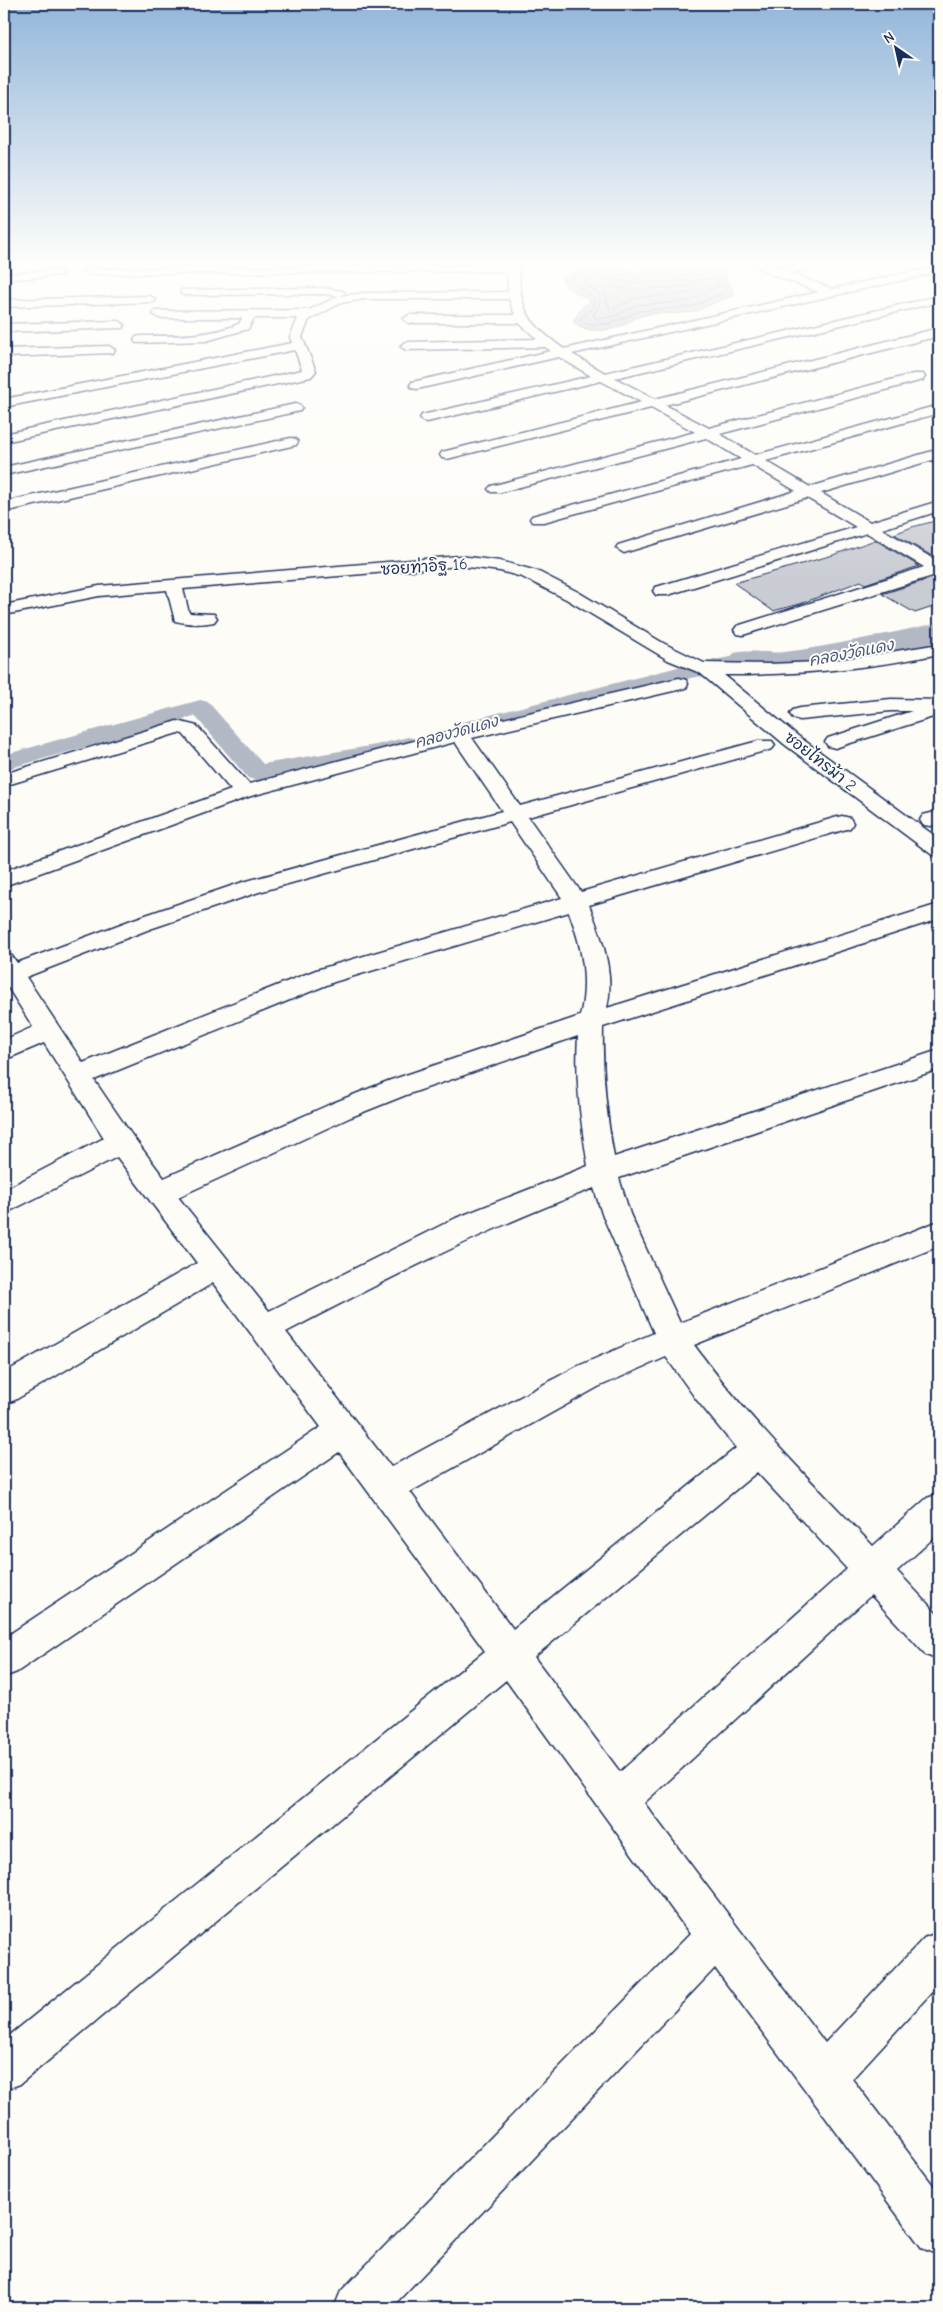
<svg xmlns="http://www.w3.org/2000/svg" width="943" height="2312" font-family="'Comic Neue','Playpen Sans Thai',sans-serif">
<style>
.water{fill:#b3b8c5;stroke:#76819c}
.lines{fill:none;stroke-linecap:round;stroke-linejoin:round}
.shore{stroke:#586687;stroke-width:1}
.canal{fill:#b3b8c5;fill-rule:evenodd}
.river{fill:#b3b8c5;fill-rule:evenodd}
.building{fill:#c9ccd3;stroke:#1b2f5e}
.minor-casing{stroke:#1b2f5e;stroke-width:3}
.minor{fill:#fdfcf7;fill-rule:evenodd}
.labels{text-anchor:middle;stroke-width:4;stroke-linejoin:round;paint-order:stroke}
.far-street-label{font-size:16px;fill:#1b2f5e;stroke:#fdfcf7}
.far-water-label{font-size:16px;font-style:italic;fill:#49587d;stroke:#fdfcf7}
</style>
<rect width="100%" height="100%" fill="#fdfcf7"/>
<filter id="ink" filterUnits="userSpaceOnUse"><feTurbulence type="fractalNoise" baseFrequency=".02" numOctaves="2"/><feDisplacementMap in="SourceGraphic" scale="10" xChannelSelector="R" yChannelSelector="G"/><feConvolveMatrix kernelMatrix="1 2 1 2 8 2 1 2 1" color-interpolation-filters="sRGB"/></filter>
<g filter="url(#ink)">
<path class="water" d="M594,266l40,5 41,-3h44l6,5 10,23c-17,3 -28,12 -43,16 -17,3 -34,-1 -51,4 -7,2 -13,7 -20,10 -14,6 -38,7 -48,-5l11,-16 5,-1v-3c-6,-8 -25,-10 -27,-22l12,-9z"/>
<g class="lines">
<g class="shore">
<polygon points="594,271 634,276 717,273 721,276 727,291 691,307 640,311 608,324 586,324 580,319 593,307 594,298 569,280 575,275"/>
<polygon points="595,277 634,283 715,279 718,286 689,301 637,305 616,316 597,319 593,316 599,305 599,294 583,282"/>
<polygon points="607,286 635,290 692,286 695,289 687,293 636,298 610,310 604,289"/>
</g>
<g class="canal">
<polygon points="748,654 756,656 759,661 756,666 691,678 464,736 455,734 452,729 455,724 690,664"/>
<polygon points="200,700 208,702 263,764 376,745 408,737 417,739 420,744 417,749 378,759 257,781 248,778 195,716 4,770 4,755"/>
</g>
<path class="river" d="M939,623v22c-63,14 -140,40 -205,24l-5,-8 5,-8c18,-4 33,1 50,-1 52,-6 104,-19 155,-29z"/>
</g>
<g class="building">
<polygon points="939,520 939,560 894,534 912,527"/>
<polygon points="875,540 919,566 865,584 861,581 800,604 773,611 734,583 833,555"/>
<polygon points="939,576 939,605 915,613 882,594"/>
</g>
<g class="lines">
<defs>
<g id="minor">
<path d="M507,261h11c3,49 5,58 46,88l255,-57 -46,-17 -28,-14h15l20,8 36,-8h22l-47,12 41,16 107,-23v6l-367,82 33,19 334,-77v6l-324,76 40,21 284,-71v8l-274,69 44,23 204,-54h10l2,3 -2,3 -203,54 35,21 184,-50v8l-173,48 44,26 129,-38v9l-118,35 49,29 69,-21v10l-57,18 57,33v12l-196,61 -6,-1 -3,-4 3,-4 187,-59 -57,-34 -199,62h-12l-3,-4 3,-4 200,-60 -49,-29 -177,53 -6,2 -8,-5 2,-3 178,-54 -44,-26 -208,57h-12l-2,-3 2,-3 209,-57 -35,-21 -205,54h-10l-3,-3 3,-3 204,-54 -44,-24 -204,51 -5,-1 -2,-3 2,-3 199,-50 -40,-21 -174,41 -5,-1 -2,-3 2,-3 169,-39 -32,-19 -142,32 -5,-1 -2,-3 2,-3 139,-31 -6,-4 -139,3 -6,-4 6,-4 131,-3 -18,-16h-110l-6,-4 6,-4h106l-6,-16h-145l-23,4 -32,17 -7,17 14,34 -5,6 -307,65v-8l298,-64 -7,-20 -291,57v-8l288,-56 -2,-6 8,-19h-44l-6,11 -42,12 -70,2 -2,-3 2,-3 4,-1c34,0 67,1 99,-12l3,-6h-83l-6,-4 2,-3 154,-1 30,-14 -17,-2 -137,1 -4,-1v-4l141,-2 21,3 2,2 -5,3 24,-3 144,-1 -1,-21 -419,3 -6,-3 2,-2 423,-4z"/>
<polygon points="58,270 62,271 62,275 4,280 4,274"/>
<polygon points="150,296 156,300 154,302 4,307 4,300"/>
<polygon points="119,321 125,325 123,328 4,332 4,324"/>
<polygon points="109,346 115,350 113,353 4,357 4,349"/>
<polygon points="295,404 300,405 302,408 300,411 4,475 4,467"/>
<polygon points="291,438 296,439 298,442 296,445 4,512 4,502"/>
<path d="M460,556l40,5 37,10 41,21 85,51 41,20 65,1 49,-2 48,-6 73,-12v10c-71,15 -142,21 -215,21l74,61 141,103v17l-8,-2 -147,-110 -84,-71 -32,-13 -102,-61 -44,-22 -22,-6 -40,-5 -277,23 6,24 25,1 3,4 -3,4c-13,3 -26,2 -39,-1l-8,-31 -68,6 -95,19v-10l95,-19z"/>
<path d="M679,678l7,2 2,4 -2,4 -214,50 48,68 238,-65h14l3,4 -3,4 -244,68 53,75 253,-74 8,-2 8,2 3,5 -3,5 -261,77c13,33 26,68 18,103l332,-104v15l-336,108c-1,45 3,86 11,130l325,-107v19l-320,109 11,36 50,109 259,-102v25l-245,99c53,73 117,136 179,201l54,-48 12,-4v39l-42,38 42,45v44l-13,-5 -55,-60 -227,208 181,240 99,-105 15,-6v52l-87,95 87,114v62l-17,-7 -207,-280 -324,340h-57l7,-17 349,-357 -184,-254 -486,404 -16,6v-50l481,-389 -146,-199 -322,220 -13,5v-39l317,-211 -108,-144 -198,117 -11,4v-31l193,-110 -80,-106 -113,57v-24l100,-52 -60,-95 -40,17v-20l29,-13 -29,-46v-27l8,2 5,7 117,-44 109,-37 259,-71 -47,-69 -204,54 -247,90v-15l227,-81 -48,-56 -5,-1 -174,53v-12l173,-53 20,5 52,58 211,-55zM510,822l52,76 -246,72 -233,93 -57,-86 124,-48 109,-37zM569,912c13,35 20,68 11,104l-192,65 -55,22 -169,75 -33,-44 -37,-54 240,-98zM578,1036c-3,45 3,87 10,130l-132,52 -187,93 -91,-114 173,-80 55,-22zM594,1188l8,26 52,119 -78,34 -185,100 -105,-135c101,-53 201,-104 308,-144zM666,1357l30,42 40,49 -223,181 -103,-137 188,-105zM757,1472l90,97 -227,203 -86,-115z"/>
<polygon points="891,699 939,700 939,712 935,712 933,717 835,748 828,746 825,742 828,738 912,711 891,711 800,720 793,718 790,714 793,710 800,708"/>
<polygon points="939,811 939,824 931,826 923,825 920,820 923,815"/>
</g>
</defs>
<use href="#minor" class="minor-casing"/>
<use href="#minor" class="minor"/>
</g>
</g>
<linearGradient id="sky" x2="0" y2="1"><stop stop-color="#93b6da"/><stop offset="0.45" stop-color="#fefefb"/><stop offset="1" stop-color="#fefefb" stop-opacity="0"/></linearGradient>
<rect width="943" height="585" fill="url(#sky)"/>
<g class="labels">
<g class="far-street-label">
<text transform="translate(424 566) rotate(-4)" y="6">ซอยท่าอิฐ 16</text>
<text transform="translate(821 761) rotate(38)" y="6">ซอยไทรม้า 2</text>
</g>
<g class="far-water-label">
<text transform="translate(851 652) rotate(-11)" y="6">คลองวัดแดง</text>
<text transform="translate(456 731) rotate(-15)" y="6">คลองวัดแดง</text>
</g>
</g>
<rect width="943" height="2312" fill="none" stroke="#fdfcf7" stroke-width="20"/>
<rect x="10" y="10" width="923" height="2292" fill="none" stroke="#1b2f5e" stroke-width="2" filter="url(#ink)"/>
<g transform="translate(896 48) rotate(326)" stroke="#fdfcf7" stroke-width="4" paint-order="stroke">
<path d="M0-4L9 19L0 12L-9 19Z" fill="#1b2f5e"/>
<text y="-8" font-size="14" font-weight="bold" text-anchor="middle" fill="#1b2f5e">N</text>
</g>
</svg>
